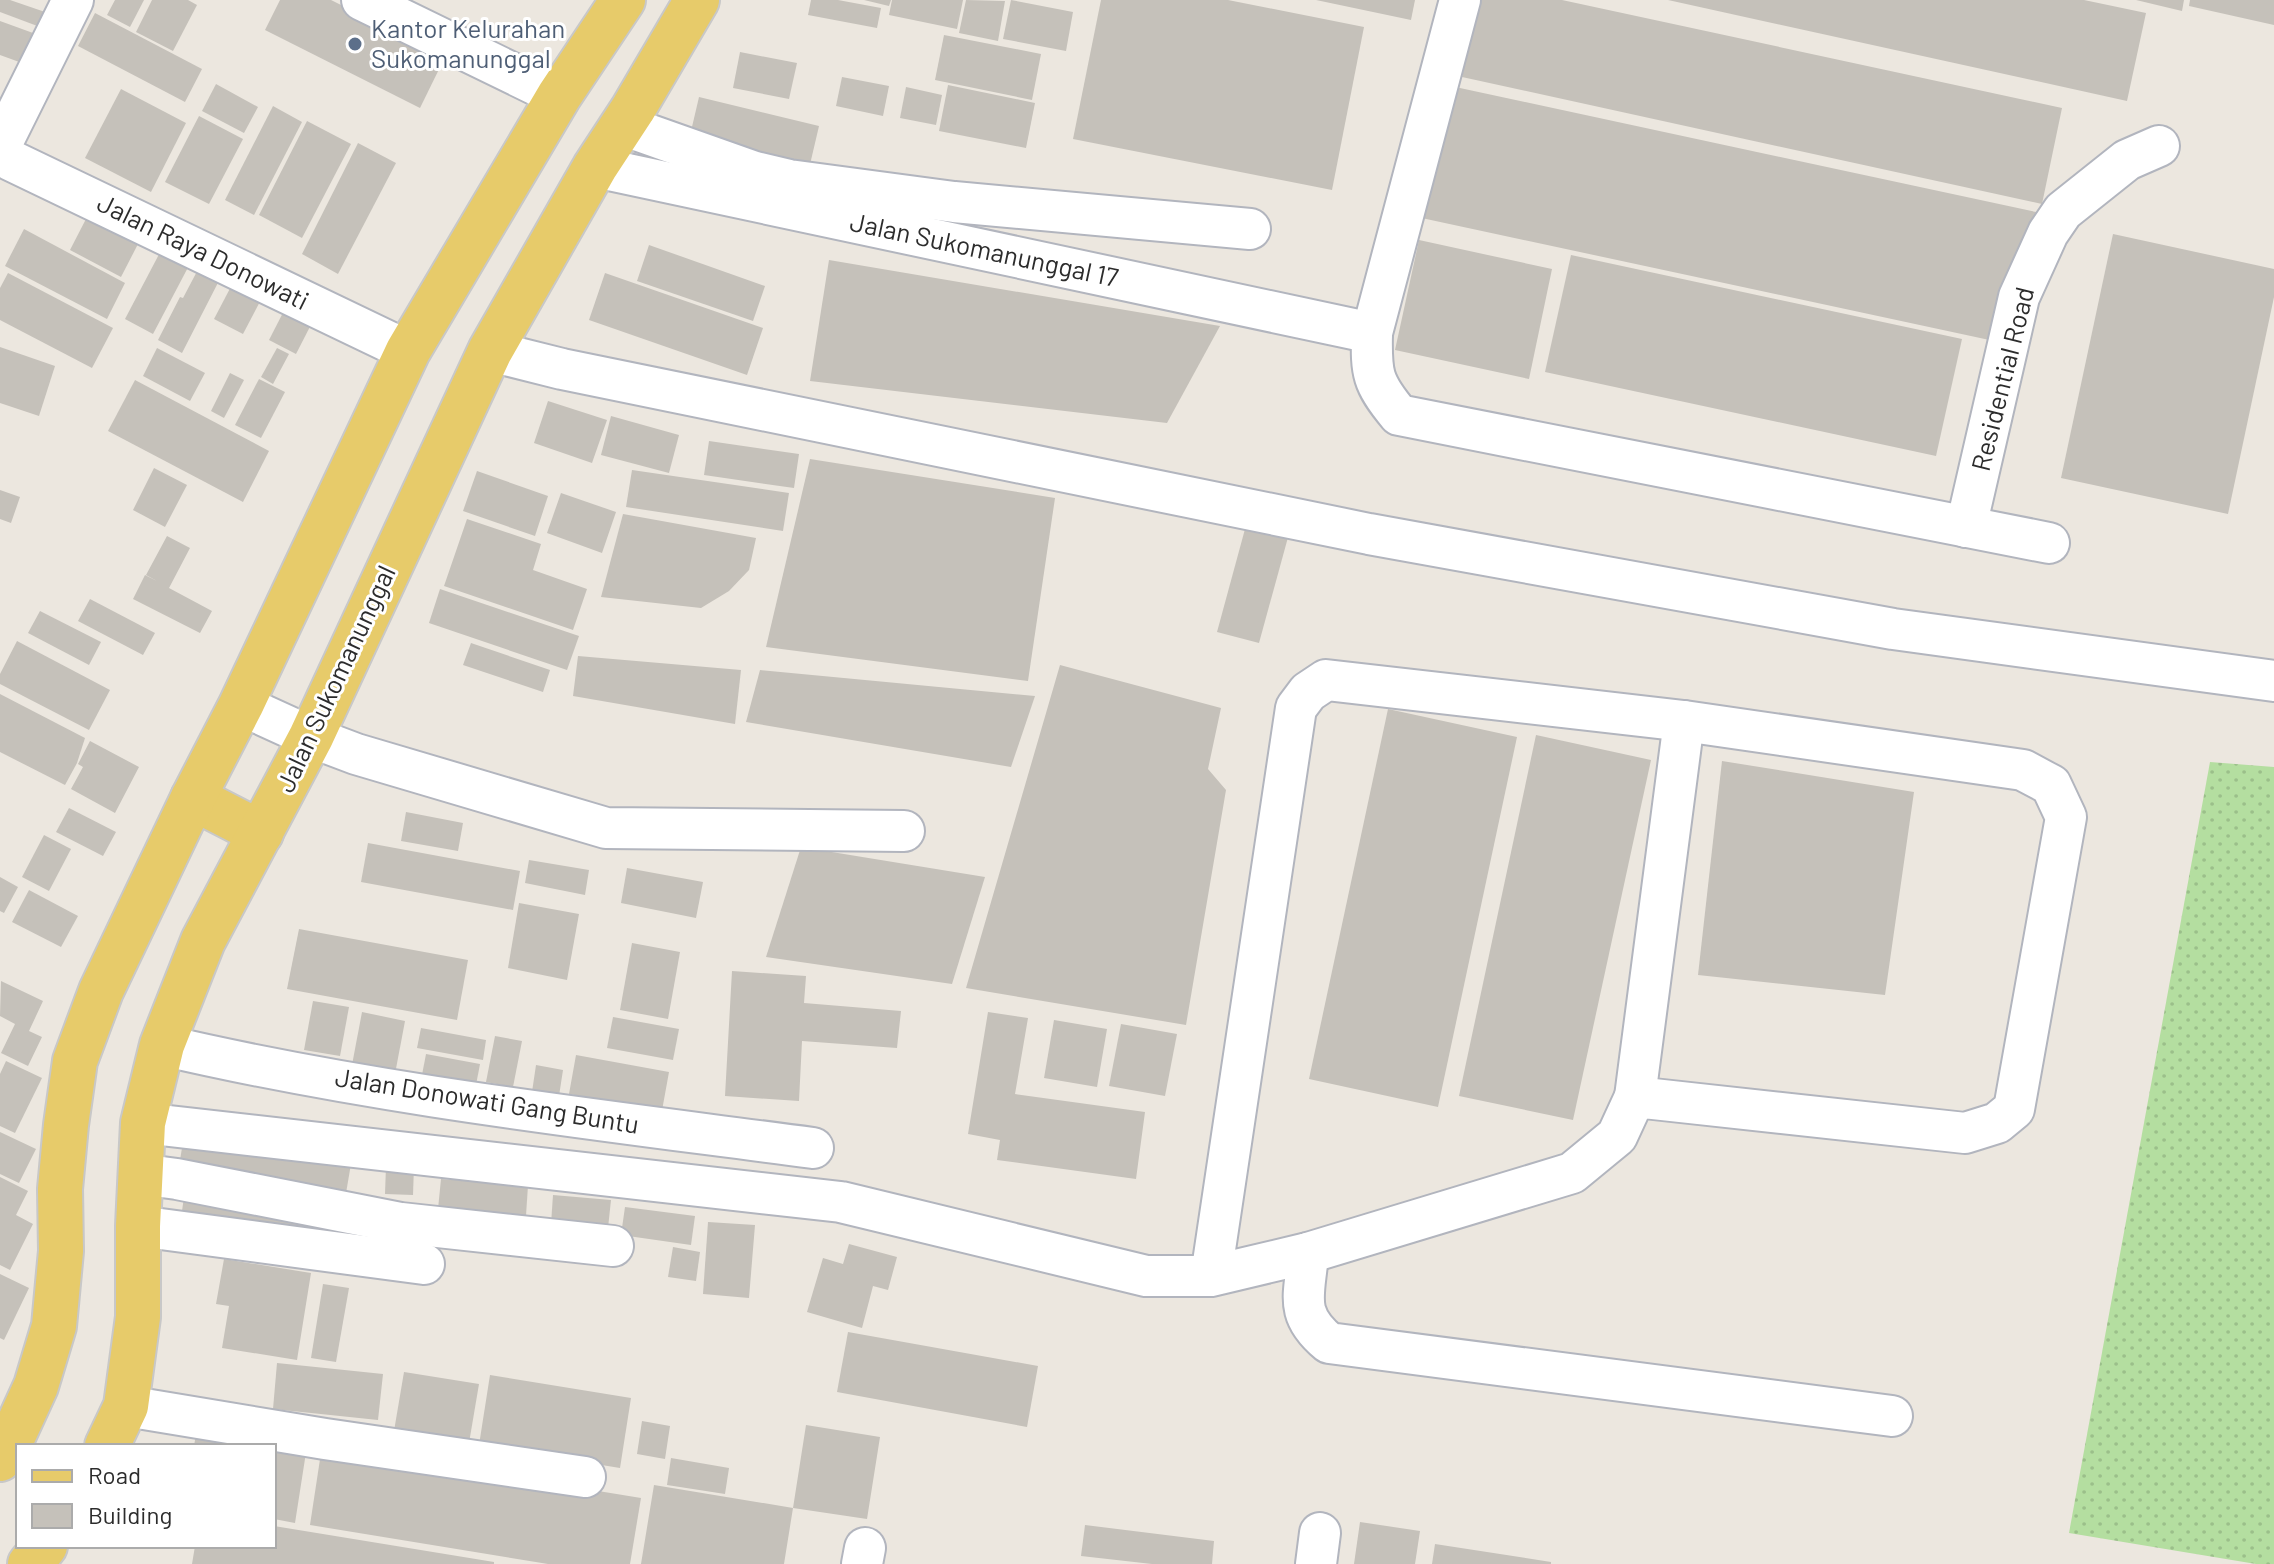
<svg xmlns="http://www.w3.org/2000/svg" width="2274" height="1564" font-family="Barlow,sans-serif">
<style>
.grass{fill:url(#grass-dots)}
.building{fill:#c5c1ba}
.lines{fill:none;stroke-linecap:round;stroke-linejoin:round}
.minor-casing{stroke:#b2b5be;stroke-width:44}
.major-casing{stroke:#c8c8c8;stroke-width:48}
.minor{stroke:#fff;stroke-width:40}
.major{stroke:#e7cb6a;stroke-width:44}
.service-dot{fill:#5c6f8a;stroke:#fff;stroke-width:3}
.labels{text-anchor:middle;stroke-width:6;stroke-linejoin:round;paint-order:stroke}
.service-label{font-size:26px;fill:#4e5e75;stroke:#fff;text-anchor:start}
.street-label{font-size:26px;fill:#2c2c2c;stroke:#fff}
</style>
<defs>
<pattern id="grass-dots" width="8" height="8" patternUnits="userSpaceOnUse" patternTransform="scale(2)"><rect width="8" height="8" fill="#b4dea0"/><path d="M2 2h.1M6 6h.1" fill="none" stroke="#9bbf8a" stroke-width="1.8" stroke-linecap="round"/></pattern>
</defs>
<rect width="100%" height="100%" fill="#ece7df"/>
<polygon class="grass" points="2210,762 2274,767 2274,1564 2256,1564 2069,1533"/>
<g class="building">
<polygon points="0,0 10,0 45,12 40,27 0,12"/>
<polygon points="115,0 144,0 130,27 107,15"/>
<polygon points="152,0 188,0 197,5 173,51 136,32"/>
<polygon points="280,0 331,0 445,57 420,108 265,30"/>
<polygon points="811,0 838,0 881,8 877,28 808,15"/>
<polygon points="864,0 891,0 889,6"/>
<polygon points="892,0 963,0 957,29 889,15"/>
<polygon points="966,0 1005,1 998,41 959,33"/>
<polygon points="1011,0 1073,12 1066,51 1003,39"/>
<polygon points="1101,0 1228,0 1364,27 1332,190 1073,139"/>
<polygon points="1316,0 1415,0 1411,20"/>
<polygon points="1479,0 1562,0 2062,108 2042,204 1462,77"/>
<polygon points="1668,0 2084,0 2146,13 2127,101"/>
<polygon points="2136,0 2184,0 2182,11"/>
<polygon points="2190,0 2274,0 2274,25 2189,6"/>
<polygon points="95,13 202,69 185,102 78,46"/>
<polygon points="0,21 44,37 33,67 0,55"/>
<polygon points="944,35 1041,54 1032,100 935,80"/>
<polygon points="740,52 797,63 789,99 733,88"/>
<polygon points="842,77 889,86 883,116 836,106"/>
<polygon points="216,84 258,107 244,133 202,111"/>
<polygon points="948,85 1035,103 1026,148 939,131"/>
<polygon points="1446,85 2036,212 2008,344 1417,217"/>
<polygon points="906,87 942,95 936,125 900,118"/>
<polygon points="121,89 186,123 151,192 85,158"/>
<polygon points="699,97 819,126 808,173 688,144"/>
<polygon points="273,106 302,122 254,215 225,200"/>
<polygon points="199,116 243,139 209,204 165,182"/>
<polygon points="307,121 351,144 302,238 259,215"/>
<polygon points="358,143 396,163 338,274 302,254"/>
<polygon points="87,217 138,244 121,277 70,250"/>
<polygon points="24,229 125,283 107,319 5,266"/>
<polygon points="2113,234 2274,269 2274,297 2228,514 2061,478"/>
<polygon points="1419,240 1552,269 1529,379 1395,350"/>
<polygon points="166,241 194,256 153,334 125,319"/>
<polygon points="649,245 765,286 753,321 637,281"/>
<polygon points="1571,255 1962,339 1936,456 1545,372"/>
<polygon points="203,260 224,271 182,353 158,340 180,297 183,298"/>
<polygon points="829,260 1220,326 1167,423 810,381"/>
<polygon points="8,273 113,328 92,368 0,320 0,288"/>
<polygon points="605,273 763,328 747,375 589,320"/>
<polygon points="236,277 265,292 243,334 214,319"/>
<polygon points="290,299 317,313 296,354 269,340"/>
<polygon points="0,347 55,366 39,416 0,403"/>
<polygon points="157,348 205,373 190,401 143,376"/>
<polygon points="277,348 289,354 273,384 261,377"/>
<polygon points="230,373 244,380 224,418 211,411"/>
<polygon points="259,379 285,392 261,438 235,425"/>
<polygon points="135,380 269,451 243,502 108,431"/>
<polygon points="548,401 607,420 592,463 534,443"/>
<polygon points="611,416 679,435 669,473 601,455"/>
<polygon points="709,441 799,454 794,488 704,475"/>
<polygon points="810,459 1055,498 1028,681 766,647"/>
<polygon points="154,468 187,485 165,527 133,510"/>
<polygon points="632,470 789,493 783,531 626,507"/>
<polygon points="477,471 548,496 535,536 463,511"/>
<polygon points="0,490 20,497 11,523 0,519"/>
<polygon points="561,493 616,512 602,553 547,533"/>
<polygon points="623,514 756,538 749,570 729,591 701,608 601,597"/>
<polygon points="1248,518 1290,530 1259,643 1217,632"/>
<polygon points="467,519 541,544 533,570 587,589 573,630 444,586"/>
<polygon points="167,536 190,548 169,588 212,611 200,633 133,599 145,575 157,581 146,575"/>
<polygon points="440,589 579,636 567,670 429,623"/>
<polygon points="90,599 155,633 143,655 78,621"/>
<polygon points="40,611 101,642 89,665 28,633"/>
<polygon points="17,641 110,690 89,730 0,684 0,674"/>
<polygon points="471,643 550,670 543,692 463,665"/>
<polygon points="578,656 741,670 735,724 573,696"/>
<polygon points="1060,665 1221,708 1208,769 1226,790 1186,1025 966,988"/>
<polygon points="760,670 1035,696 1011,767 746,722"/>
<polygon points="0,694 85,738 77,763 65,785 0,752"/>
<polygon points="1388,709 1517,737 1438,1107 1309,1079"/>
<polygon points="1536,735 1651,760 1573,1120 1459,1096"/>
<polygon points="90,741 139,767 115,813 71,789 83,767 78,764"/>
<polygon points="1722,761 1914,792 1885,995 1698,975"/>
<polygon points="69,808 116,832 103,856 56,832"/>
<polygon points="406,812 463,823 458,851 401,841"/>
<polygon points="44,835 71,849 49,891 22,877"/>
<polygon points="368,843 520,871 513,910 361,882"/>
<polygon points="801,847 985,877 952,984 766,957"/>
<polygon points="529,860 589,870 585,895 525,883"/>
<polygon points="627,868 703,882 696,918 621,903"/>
<polygon points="0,877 18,887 4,913 0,911"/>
<polygon points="29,890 78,916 61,947 12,922"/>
<polygon points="519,903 579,914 567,980 508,968"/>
<polygon points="299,929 468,960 457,1020 287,989"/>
<polygon points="632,943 680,952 668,1019 620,1010"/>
<polygon points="732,971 806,976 804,1003 901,1011 897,1048 802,1041 799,1101 725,1096"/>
<polygon points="1,981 43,1001 29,1031 42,1037 28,1066 1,1053 15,1024 0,1016"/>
<polygon points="313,1001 349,1007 340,1056 304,1050"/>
<polygon points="362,1012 405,1021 395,1074 352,1065"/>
<polygon points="988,1012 1028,1018 1015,1094 1145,1112 1136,1179 997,1160 1000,1140 968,1134"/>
<polygon points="613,1017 679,1029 673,1060 607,1048"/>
<polygon points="1054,1020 1107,1029 1097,1087 1044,1078"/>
<polygon points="1121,1024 1177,1034 1165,1096 1109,1086"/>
<polygon points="421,1028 486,1040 483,1060 417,1048"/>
<polygon points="495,1036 522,1041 513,1087 486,1082"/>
<polygon points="426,1054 480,1064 476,1085 422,1075"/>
<polygon points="576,1055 669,1072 661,1116 596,1104 597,1099 569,1094"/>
<polygon points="6,1061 42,1078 15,1133 0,1126 0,1074"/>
<polygon points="536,1065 563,1070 559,1096 532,1092"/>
<polygon points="185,1130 352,1158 345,1199 178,1172"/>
<polygon points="0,1132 36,1149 19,1183 0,1174"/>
<polygon points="386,1166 414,1166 413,1195 385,1194"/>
<polygon points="0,1177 28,1191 16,1215 33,1224 10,1270 0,1265"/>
<polygon points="441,1179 528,1185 526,1216 438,1209"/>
<polygon points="185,1190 347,1216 344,1238 182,1211"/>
<polygon points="553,1195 611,1200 608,1228 551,1224"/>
<polygon points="625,1207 695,1216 691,1245 621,1235"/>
<polygon points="708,1222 755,1225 749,1298 703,1294"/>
<polygon points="849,1244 897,1257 888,1290 873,1286 862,1328 807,1312 823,1258 843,1264"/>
<polygon points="673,1247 700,1252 696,1281 668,1277"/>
<polygon points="224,1259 311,1273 297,1360 222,1348 229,1306 216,1304"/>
<polygon points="0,1274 29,1288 4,1340 0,1338"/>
<polygon points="323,1284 349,1288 336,1362 311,1358"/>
<polygon points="848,1332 1038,1366 1027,1427 837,1392"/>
<polygon points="277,1363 383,1374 378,1420 273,1409"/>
<polygon points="404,1372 479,1384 469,1443 394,1431"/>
<polygon points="490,1375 631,1398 620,1468 479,1445"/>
<polygon points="642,1421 670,1426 665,1459 637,1454"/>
<polygon points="806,1425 880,1437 867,1519 793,1508 784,1564 641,1564 654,1485 793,1508"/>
<polygon points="197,1428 307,1446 295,1523 274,1519 274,1446 194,1446"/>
<polygon points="322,1446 641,1498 630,1564 548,1564 310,1525"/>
<polygon points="671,1458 729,1468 725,1494 667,1485"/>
<polygon points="1360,1522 1420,1531 1415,1564 1354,1564"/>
<polygon points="1085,1525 1214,1541 1212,1564 1152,1564 1081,1556"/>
<polygon points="274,1526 494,1562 494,1564 192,1564 195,1546 274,1546"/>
<polygon points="1435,1544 1551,1562 1551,1564 1432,1564"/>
</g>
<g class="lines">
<defs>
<g id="minor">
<polyline points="362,0 559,96"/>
<path d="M1460,0l-88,333c-1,40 0,50 27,82l650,128"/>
<polyline points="622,125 755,172 789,180 954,202 1250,229"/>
<polyline points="0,147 73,0"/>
<polyline points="0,150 10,160 408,351"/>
<polyline points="595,167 1372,333"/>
<polyline points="490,351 562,369 1369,534 1893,629 2274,681"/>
<polyline points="1966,527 2019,297 2048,233 2063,211 2127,160 2159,146"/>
<polyline points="241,705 311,737 356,754 606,828 904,831"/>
<path d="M162,1045c214,50 433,74 651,103"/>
<polyline points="1635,1097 1684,721"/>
<polyline points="143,1123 841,1202 1146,1276 1211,1276 1308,1253 1572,1173 1617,1136 1635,1097 1965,1133 1997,1123 2014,1109 2066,817 2051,785 2023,770 1684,721 1326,680 1308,692 1296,708 1211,1276"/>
<polyline points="139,1174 177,1179 401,1223 613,1246"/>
<polyline points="138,1226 424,1264"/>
<path d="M1308,1253c-3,42 -15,60 21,90l563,73"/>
<polyline points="126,1406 325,1439 585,1477"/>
<polyline points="862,1564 865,1548"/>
<polyline points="1316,1564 1320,1533"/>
</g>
<g id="major">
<polyline points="193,798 261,833"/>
<polyline points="107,1446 126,1406 138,1317 138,1226 143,1123 162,1045 203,941 311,737 490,351 595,167 633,109 697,0"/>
<polyline points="0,1459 9,1445 36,1386 54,1326 61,1251 60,1189 66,1125 75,1061 101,991 193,798 241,705 408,351 559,96 623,0"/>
<polyline points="30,1564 45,1546"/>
</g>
</defs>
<use href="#minor" class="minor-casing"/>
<use href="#major" class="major-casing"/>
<use href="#minor" class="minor"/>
<use href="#major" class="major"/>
</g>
<circle class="service-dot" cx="355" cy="44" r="8"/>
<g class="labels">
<g class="service-label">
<text x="371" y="38">Kantor Kelurahan<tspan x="371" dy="30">Sukomanunggal</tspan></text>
</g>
<g class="street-label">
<text transform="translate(984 250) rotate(12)" y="9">Jalan Sukomanunggal 17</text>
<text transform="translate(203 252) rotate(26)" y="9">Jalan Raya Donowati</text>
<text transform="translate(2003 379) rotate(-76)" y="9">Residential Road</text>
<text transform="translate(336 679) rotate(-65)" y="9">Jalan Sukomanunggal</text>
<text transform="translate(487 1101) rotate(9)" y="9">Jalan Donowati Gang Buntu</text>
</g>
</g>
<rect x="16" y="1444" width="260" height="104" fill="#ffffff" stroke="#ababab" stroke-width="2"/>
<rect x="32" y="1470" width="40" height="12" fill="#e7cb6a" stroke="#ababab" stroke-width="2"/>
<text x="88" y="1484" font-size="24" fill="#2c2c2c">Road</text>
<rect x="32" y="1504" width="40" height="24" fill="#c5c1ba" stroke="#ababab" stroke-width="2"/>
<text x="88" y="1524" font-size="24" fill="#2c2c2c">Building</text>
</svg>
